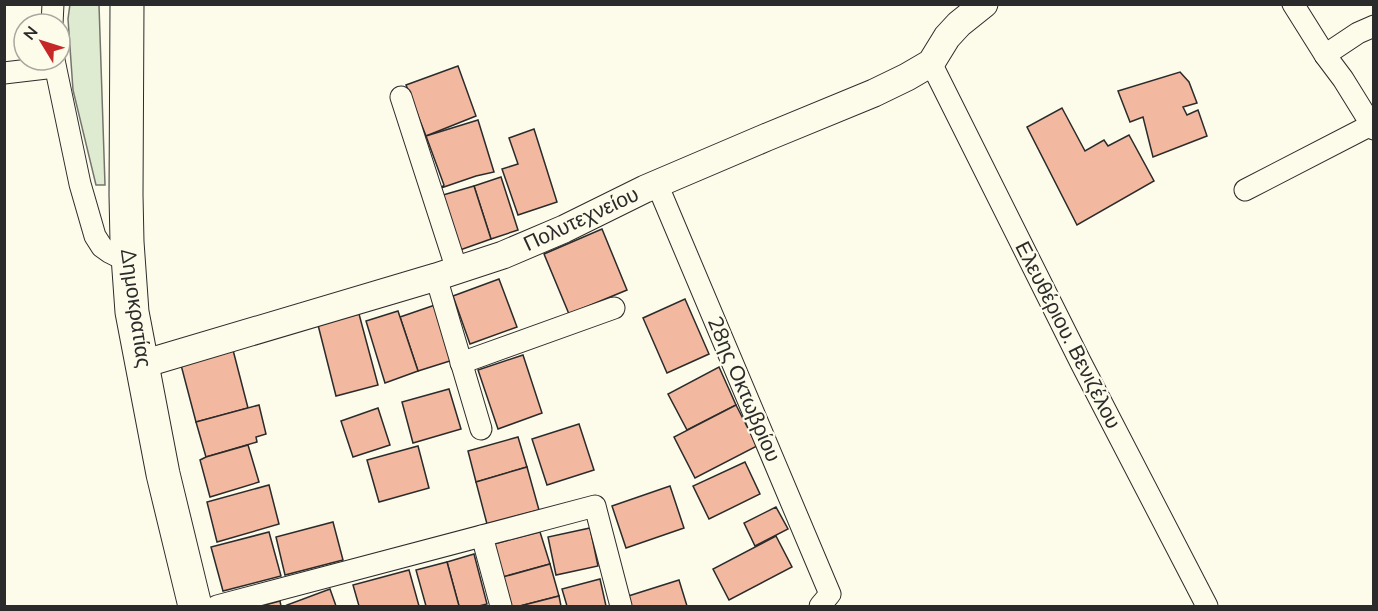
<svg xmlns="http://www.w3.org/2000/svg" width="1378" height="611" font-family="'Nunito Sans',sans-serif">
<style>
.green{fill:#deebd1;stroke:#74746e;stroke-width:1.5}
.building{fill:#f2b8a0;stroke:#2b2b2b;stroke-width:1.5}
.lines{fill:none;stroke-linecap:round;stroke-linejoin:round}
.minor-casing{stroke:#2b2b2b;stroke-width:23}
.tertiary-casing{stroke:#2b2b2b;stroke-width:29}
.primary-casing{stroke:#2b2b2b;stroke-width:35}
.minor{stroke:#fdfbea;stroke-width:21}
.tertiary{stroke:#fdfbea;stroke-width:27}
.primary{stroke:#fdfbea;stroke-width:33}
.labels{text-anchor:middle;stroke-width:4.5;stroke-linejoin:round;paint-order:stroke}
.street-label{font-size:21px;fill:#2b2b2b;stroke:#fdfbea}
</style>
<rect width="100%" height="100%" fill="#fdfbea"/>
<polygon class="green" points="70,4 99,5 105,185 96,185 73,90 68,19"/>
<g class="building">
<polygon points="458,66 476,116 426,136 406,85"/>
<polygon points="1180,72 1189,82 1197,103 1183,107 1187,115 1198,110 1207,136 1153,157 1143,117 1130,122 1118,91"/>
<polygon points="1062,108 1085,151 1104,140 1108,146 1129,135 1154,181 1077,225 1027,127"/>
<polygon points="478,120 494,172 476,176 441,188 444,185 426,136"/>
<polygon points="534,129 557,202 518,215 502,169 518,164 509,138"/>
<polygon points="501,177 518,230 491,239 474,186"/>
<polygon points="474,186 491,239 460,250 443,195"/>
<polygon points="602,229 627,290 569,314 544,254"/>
<polygon points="499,279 517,327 470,344 453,296"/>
<polygon points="685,299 709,354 667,373 643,318"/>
<polygon points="435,305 453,360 418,371 400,317"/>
<polygon points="398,311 418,371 385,383 366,321"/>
<polygon points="359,314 378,385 336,396 318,325"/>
<polygon points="233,350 248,408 196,422 181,365"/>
<polygon points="523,355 542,413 498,429 478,370"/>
<polygon points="719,367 736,405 687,430 668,394"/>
<polygon points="449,389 461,429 413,443 402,402"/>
<polygon points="259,405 266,434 256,437 257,442 206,457 196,422"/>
<polygon points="736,405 757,446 695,478 674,437"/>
<polygon points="378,408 390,445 353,457 341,421"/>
<polygon points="579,424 594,470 547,485 532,439"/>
<polygon points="518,437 527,467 476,482 468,451"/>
<polygon points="248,445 259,482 210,497 200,460 206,457"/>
<polygon points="418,446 429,488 379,502 367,460"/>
<polygon points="745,462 760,494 709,519 693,486"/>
<polygon points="527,467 539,510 487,524 476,482"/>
<polygon points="269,485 279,524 217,542 207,502"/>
<polygon points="670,486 684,528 626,548 612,506"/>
<polygon points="776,507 788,529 755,546 744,523"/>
<polygon points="333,522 343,560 285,575 276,537"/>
<polygon points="590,528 598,566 556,575 548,537"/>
<polygon points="269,532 281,576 223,591 211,547"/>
<polygon points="540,532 550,564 503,577 494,544"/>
<polygon points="776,536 792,567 729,600 713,569"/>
<polygon points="474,554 487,604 479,606 459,606 447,562"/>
<polygon points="447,562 459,606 426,606 416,570"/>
<polygon points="550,564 559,596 520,606 511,606 503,577"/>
<polygon points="409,570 419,606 359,606 353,585"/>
<polygon points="600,579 606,606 567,606 562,589"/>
<polygon points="679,580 687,606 626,606 622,598"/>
<polygon points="330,589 336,606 288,606 287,605"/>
<polygon points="559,596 561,606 520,606"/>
<polygon points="280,601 281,606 261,606"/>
</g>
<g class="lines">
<defs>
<g id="minor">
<polyline points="1293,4 1325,55 1343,79 1374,129"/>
<polyline points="52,24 53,4"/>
<polyline points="1325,55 1358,33 1374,26"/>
<polyline points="54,60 80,184 95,236 102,247 109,252 119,257 128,259"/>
<polyline points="931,63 1081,363 1207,606"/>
<polyline points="4,73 55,67"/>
<polyline points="401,97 457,270"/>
<polyline points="657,184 830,594 820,606"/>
<polyline points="1245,190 1371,125"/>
<polyline points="436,277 481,429"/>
<polyline points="461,363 614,308"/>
<polyline points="482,536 501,606"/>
<polyline points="217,606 595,506 621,606"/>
</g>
<polyline id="tertiary" points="143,364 436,277 503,255 564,229 645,189 767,137 874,93 907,77 931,63 947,37 959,24 984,4"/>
<polyline id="primary" points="127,4 126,195 127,242 132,312 163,474 195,606"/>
</defs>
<use href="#minor" class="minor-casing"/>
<use href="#tertiary" class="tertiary-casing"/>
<use href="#primary" class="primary-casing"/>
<use href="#minor" class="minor"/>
<use href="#tertiary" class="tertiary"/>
<use href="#primary" class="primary"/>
</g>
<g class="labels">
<g class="street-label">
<text transform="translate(581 219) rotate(-25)" y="7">Πολυτεχνείου</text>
<text transform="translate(136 308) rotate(82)" y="7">Δημοκρατίας</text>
<text transform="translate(1068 335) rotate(63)" y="7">Ελευθέριου. Βενιζέλου</text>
<text transform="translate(744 389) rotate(67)" y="7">28ης Οκτωβρίου</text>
</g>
</g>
<rect width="1378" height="611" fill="none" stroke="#2b2b2b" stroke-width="12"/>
<g transform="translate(42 42) rotate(308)"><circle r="28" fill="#fdfbea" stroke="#a9a89e" stroke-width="1.5"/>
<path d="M0-4.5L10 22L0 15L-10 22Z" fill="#c62828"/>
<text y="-9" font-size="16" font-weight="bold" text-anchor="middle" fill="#2b2b2b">N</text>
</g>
</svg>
